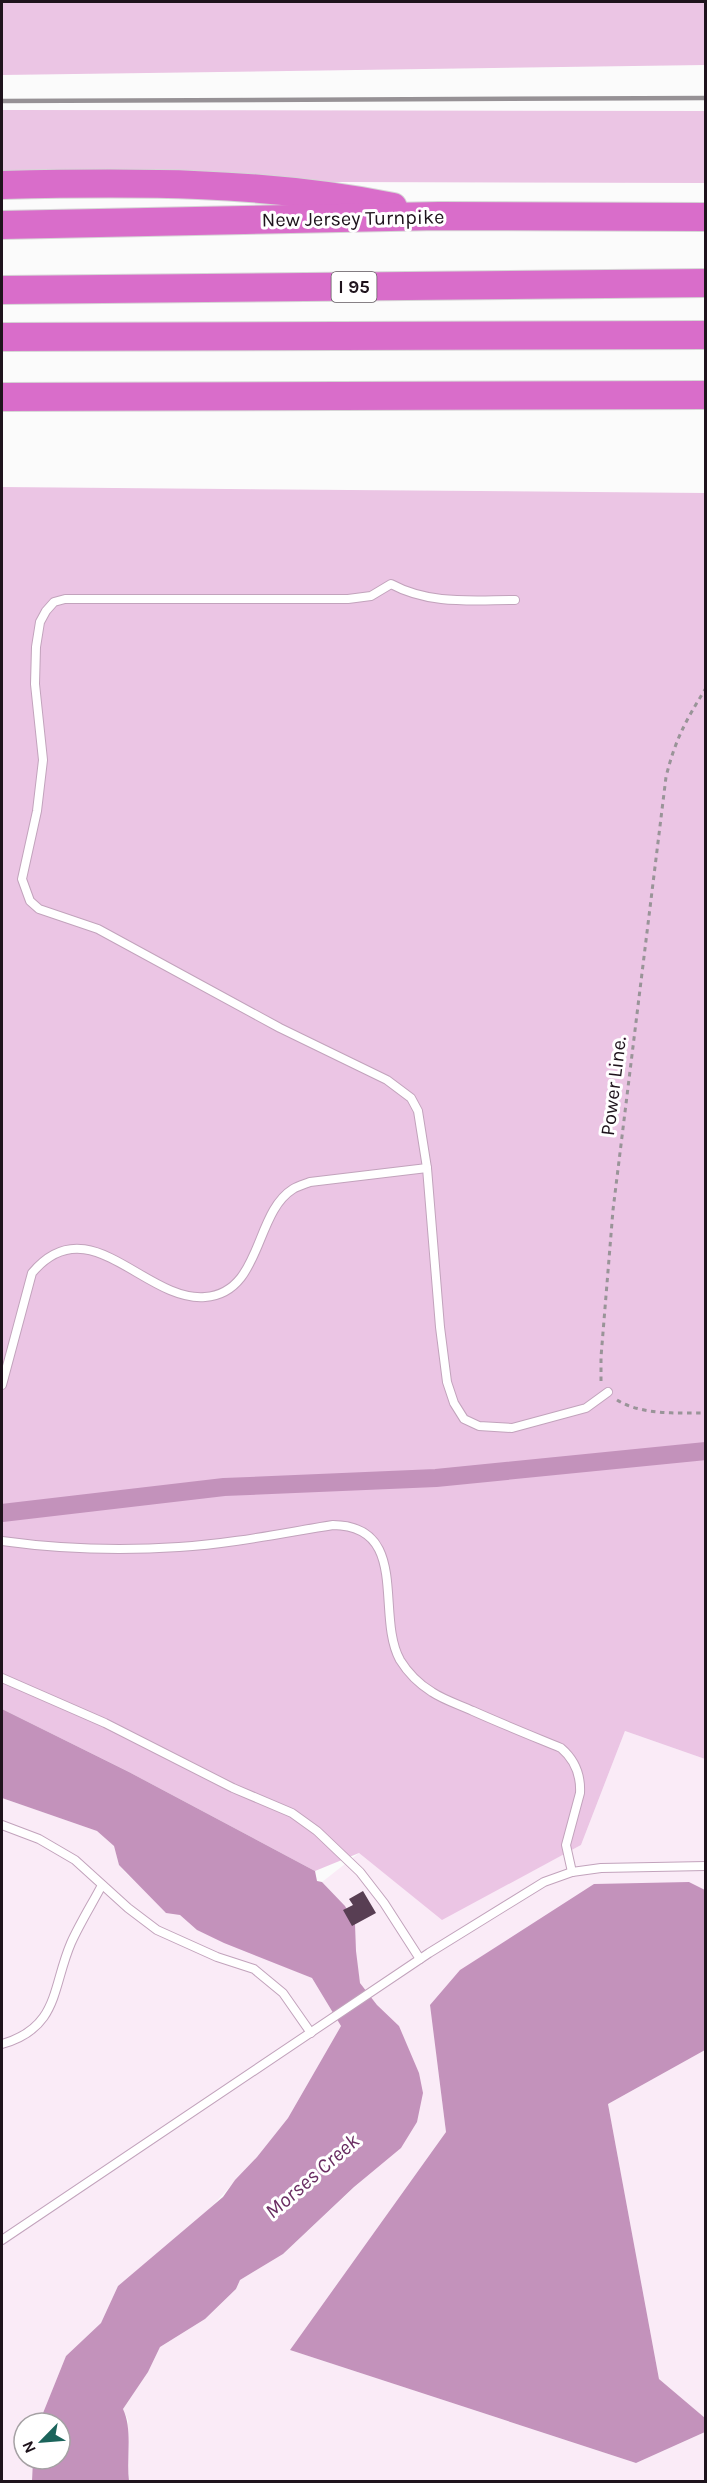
<svg xmlns="http://www.w3.org/2000/svg" width="707" height="2483" font-family="Karla,sans-serif">
<style>
.built{fill:#faebf7}
.green{fill:#ebc5e4}
.water{fill:#c392bb}
.lines{fill:none;stroke-linecap:round;stroke-linejoin:round}
.canal{stroke:#c392bb;stroke-width:18}
.building{fill:#583e53}
.lane-casing{stroke:#c2a3bc;stroke-width:10}
.highway-casing{stroke:#d6d5d6;stroke-width:30}
.path{stroke:#999498;stroke-width:3;stroke-dasharray:4.5 4.5;stroke-linecap:butt}
.lane{stroke:#fff;stroke-width:8}
.highway{stroke:#d96dca;stroke-width:28}
.rail{stroke:#969195;stroke-width:4.5}
.labels{text-anchor:middle;stroke-width:6;stroke-linejoin:round;paint-order:stroke}
.shield{fill:#fff;stroke:#625a60;stroke-width:1.5}
.shield-label{font-size:18px;font-weight:bold;fill:#1e131c}
.street-label{font-size:20px;fill:#1e131c;stroke:#fff}
.water-label{font-size:21px;font-style:italic;fill:#6a2d62;stroke:#fff}
</style>
<rect width="100%" height="100%" fill="#fbfbfb"/>
<g class="built">
<polygon points="625,1731 705,1759 705,1890 689,1882 430,2005 446,2132 290,2350 636,2463 705,2432 705,2481 129,2481 127,2465 128,2420 123,2409 148,2372 160,2347 205,2319 236,2289 240,2280 283,2254 375,2168 377,2005 360,1983 355,1951 355,1924 345,1906 322,1882 359,1853 442,1919 581,1845"/>
<polygon points="2,1798 97,1831 114,1846 119,1865 126,1873 161,1906 180,1915 197,1930 312,1978 341,2026 288,2118 257,2157 206,2213 118,2286 101,2323 66,2356 39,2423 24,2423 24,2459 33,2459 32,2481 2,2482"/>
<polygon points="705,2050 705,2418 659,2379 608,2104"/>
</g>
<g class="green">
<polygon points="2,2 705,2 705,65 2,75"/>
<polygon points="2,110 705,111 705,183 2,181"/>
<polygon points="2,487 705,493 705,1759 625,1731 581,1845 442,1920 359,1853 315,1871 129,1772 2,1709"/>
</g>
<g class="water">
<path d="M2,1709l127,63 186,99 2,10 5,1 23,24 10,18 1,27 4,32 17,22 22,21 20,47 4,20 -6,29 -16,26 -47,39 -71,67 -43,26 -4,9 -31,30 -45,28 -12,25 -25,37c10,21 3,49 6,72h-97l1,-22h27v-36h-21l27,-67 35,-33 17,-37 105,-89 12,-17 22,-23 31,-39 53,-92 -29,-48 -88,-35 -27,-13 -17,-15 -14,-2 -47,-48 -5,-19 -17,-15 -95,-33z"/>
<polygon points="689,1882 705,1890 705,2050 608,2104 659,2379 705,2418 705,2432 636,2463 290,2350 446,2132 430,2005 460,1970 594,1884"/>
</g>
<g class="lines">
<polyline class="canal" points="2,1513 224,1487 436,1478 706,1451"/>
</g>
<polygon class="building" points="363,1891 376,1913 352,1926 343,1910 353,1905 349,1899"/>
<g class="lines">
<defs>
<g id="lane">
<path d="M515,600c-43,0 -85,5 -124,-16l-20,12 -23,3h-283l-11,3 -8,9 -6,11 -4,25 -1,37 8,76 -6,51 -15,68 8,22 9,8 59,20 182,99 107,52 24,18 7,13 9,57 13,159 7,55 7,21 10,16 15,7 33,2 74,-20 22,-16"/>
<path d="M2,1385l30,-112c57,-68 113,29 173,24 57,-4 49,-84 88,-108 5,-3 12,-5 17,-7l117,-14"/>
<path d="M2,1541c58,8 119,10 177,6 52,-3 104,-14 154,-22 78,1 42,90 67,135 8,13 19,24 32,32 12,8 28,13 41,19 29,13 59,25 88,37 14,12 20,26 19,45l-14,52 6,27"/>
<polyline points="2,1678 105,1723 233,1788 292,1813 317,1831 360,1872 384,1903 420,1959"/>
<polyline points="2,1825 39,1839 75,1860 128,1908 157,1930 217,1957 254,1969 283,1993 311,2033"/>
<path d="M2,2044c57,-16 50,-57 69,-101 9,-20 21,-39 31,-58"/>
<polyline points="2,2240 429,1953 544,1882 572,1872 601,1868 706,1866"/>
</g>
<g id="highway">
<path d="M2,185c131,-3 262,-4 391,22"/>
<polyline points="2,225 439,216 706,217"/>
<polyline points="2,290 706,283"/>
<polyline points="2,337 706,335"/>
<polyline points="2,397 706,395"/>
</g>
</defs>
<use href="#lane" class="lane-casing"/>
<use href="#highway" class="highway-casing"/>
<g class="path">
<path d="M601,1381v-24l12,-147 53,-433c9,-37 20,-57 40,-89"/>
<path d="M617,1400c24,15 60,13 89,13"/>
</g>
<use href="#lane" class="lane"/>
<use href="#highway" class="highway"/>
<polyline class="rail" points="2,101 706,98"/>
</g>
<g class="labels">
<rect class="shield" x="331.5" y="272" width="45" height="30" rx="4.5"/>
<g class="shield-label">
<text x="354" y="293">I 95</text>
</g>
<g class="street-label">
<text transform="translate(353 218) rotate(-1)" y="7">New Jersey Turnpike</text>
<text transform="translate(613 1086) rotate(-83)" y="7">Power Line.</text>
</g>
<g class="water-label">
<text transform="translate(312 2176) rotate(-41)" y="7">Morses Creek</text>
</g>
</g>
<rect width="707" height="2483" fill="none" stroke="#1e131c" stroke-width="6"/>
<g transform="translate(42 2441) rotate(245)"><circle r="28" fill="#ffffff" stroke="#a5a1a4" stroke-width="1.5"/>
<path d="M0-4.5L10 22L0 15L-10 22Z" fill="#1b645b"/>
<text y="-9" font-size="16" font-weight="bold" text-anchor="middle" fill="#1e131c">N</text>
</g>
</svg>
